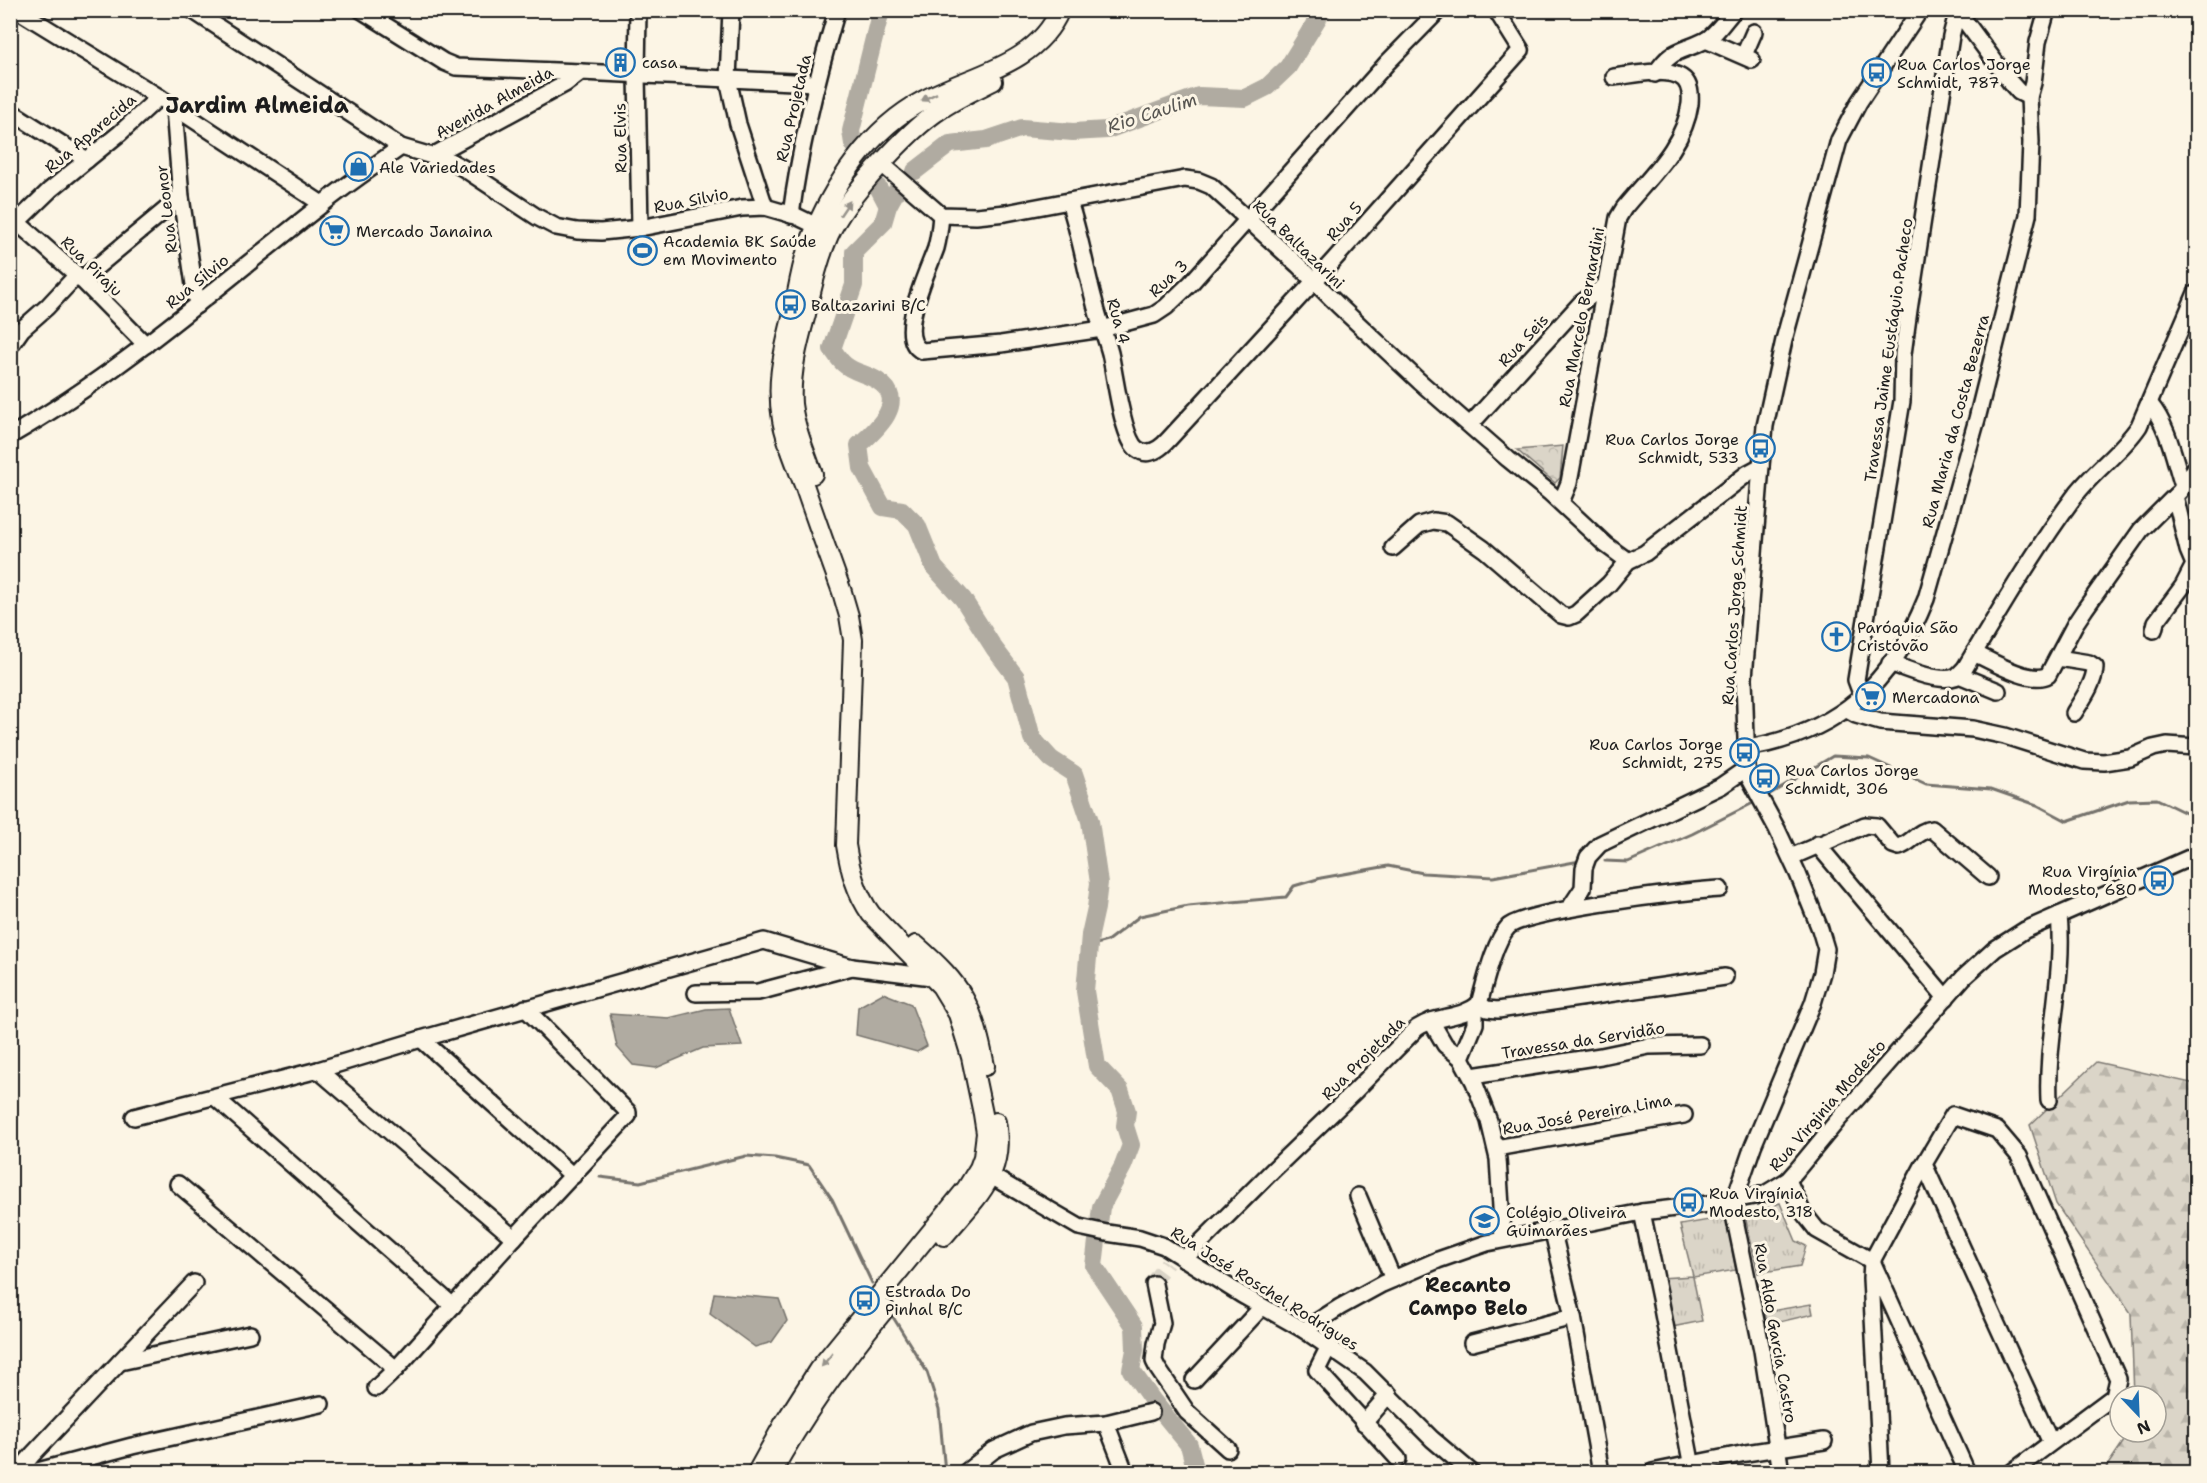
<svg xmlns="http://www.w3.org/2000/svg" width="2207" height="1483" font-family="'Shantell Sans',sans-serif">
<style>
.grass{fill:url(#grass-tufts);stroke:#7c7872;stroke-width:1.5}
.forest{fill:url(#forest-firs);stroke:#7c7872;stroke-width:1.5}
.park{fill:url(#park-crowns);stroke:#7c7872;stroke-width:1.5}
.water{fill:#b0aba1;stroke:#75726c;stroke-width:1.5}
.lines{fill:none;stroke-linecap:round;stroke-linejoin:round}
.stream{stroke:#75726c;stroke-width:3}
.river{stroke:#b0aba1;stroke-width:18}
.minor-tunnel{stroke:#dad4c7;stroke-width:15;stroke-dasharray:15 8;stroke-linecap:butt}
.minor-casing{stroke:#1c1c1c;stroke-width:20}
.major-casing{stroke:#1c1c1c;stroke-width:22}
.minor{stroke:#fcf5e5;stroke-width:15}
.major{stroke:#fcf5e5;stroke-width:18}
.oneway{fill:#97938b}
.labels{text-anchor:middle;stroke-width:6;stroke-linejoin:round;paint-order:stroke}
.poi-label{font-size:16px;fill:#1c1c1c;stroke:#fcf5e5;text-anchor:start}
.street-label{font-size:16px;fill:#1c1c1c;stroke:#fcf5e5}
.water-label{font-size:18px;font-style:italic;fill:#575551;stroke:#fcf5e5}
.quarter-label{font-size:20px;font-weight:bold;fill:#1c1c1c;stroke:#fcf5e5}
.district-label{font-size:22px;font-weight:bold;fill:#1c1c1c;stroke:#fcf5e5}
</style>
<defs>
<pattern id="grass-tufts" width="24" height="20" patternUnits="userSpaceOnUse" patternTransform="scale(1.5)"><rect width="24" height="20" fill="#dbd5c8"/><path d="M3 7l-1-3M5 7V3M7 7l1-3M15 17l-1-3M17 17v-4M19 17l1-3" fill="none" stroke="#bbb6ab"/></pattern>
<pattern id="forest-firs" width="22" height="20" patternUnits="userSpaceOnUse" patternTransform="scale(1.5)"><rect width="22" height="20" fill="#dbd5c8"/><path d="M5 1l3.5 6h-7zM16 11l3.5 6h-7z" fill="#bbb6ab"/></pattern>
<pattern id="park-crowns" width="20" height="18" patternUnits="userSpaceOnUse" patternTransform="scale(1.5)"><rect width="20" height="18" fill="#dbd5c8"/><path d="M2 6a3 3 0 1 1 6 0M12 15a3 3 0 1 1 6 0" fill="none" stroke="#bbb6ab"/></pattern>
</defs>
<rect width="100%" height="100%" fill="#fcf5e5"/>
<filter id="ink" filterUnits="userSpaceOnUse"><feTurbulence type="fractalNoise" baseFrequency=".0167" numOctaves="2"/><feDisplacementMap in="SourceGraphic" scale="12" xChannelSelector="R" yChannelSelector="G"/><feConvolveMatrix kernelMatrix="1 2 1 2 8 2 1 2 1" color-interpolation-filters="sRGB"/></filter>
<g filter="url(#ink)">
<g class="grass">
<polygon points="1780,1203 1796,1241 1806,1246 1800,1266 1758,1273 1745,1216"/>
<polygon points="1726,1217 1736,1270 1693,1277 1702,1321 1672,1327 1660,1278 1693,1276 1680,1225"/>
<polygon points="1811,1304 1813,1314 1767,1325 1765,1312"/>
</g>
<polygon class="forest" points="2096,1062 2196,1084 2196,1472 2103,1472 2130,1432 2156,1432 2156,1396 2134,1396 2131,1314 2056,1204 2030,1125"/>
<polygon class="park" points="1563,446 1560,478 1555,483 1517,450"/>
<g class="water">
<polygon points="883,993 911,1004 927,1046 917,1052 856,1035 858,1007"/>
<polygon points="729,1008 742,1046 703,1048 656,1068 633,1065 617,1047 610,1014 669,1018 706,1009"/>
<polygon points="714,1293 779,1299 787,1321 772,1342 755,1347 710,1314"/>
</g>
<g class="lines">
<g class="stream">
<polyline points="1765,797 1833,756 1869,758 1926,784 1991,789 2037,805 2067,821 2129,800 2157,799 2196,818"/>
<polyline points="1605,861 1628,862 1692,834 1757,801"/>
<polyline points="1089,946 1107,941 1140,916 1188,906 1286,897 1294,886 1321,878 1388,866 1423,873 1493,877 1580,861"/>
<polyline points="600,1177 640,1182 746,1156 775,1158 809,1165 832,1199 872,1283"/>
<polyline points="893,1317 927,1372 939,1409 945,1472"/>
</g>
<g class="river">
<polyline points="853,144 851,131 881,10"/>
<polyline points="915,171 950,144 986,140 1022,128 1073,132 1107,130 1199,96 1245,98 1267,87 1288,67 1323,10"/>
<polyline points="878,187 888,206"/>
<path d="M898,188l-10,18 -5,17 -29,29v33l-22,64c4,5 7,11 12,15 8,8 24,10 34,17 31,20 -2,49 -19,64l3,23 21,39 19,3 15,15 17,42 29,32 31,49 22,29 16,61 19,21 23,15 16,47 9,62 -3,25 -6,27 -5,56 12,75 23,24 7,21 -2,15 6,19 -8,21 -22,41 -7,59 40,60 1,24 -4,20 22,31 36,44 6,23 -2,4"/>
</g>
<polyline class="minor-tunnel" points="1154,1284 1155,1279 1167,1263"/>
<defs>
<g id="minor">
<polyline points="192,10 401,147 432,156 565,84 581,72 815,83"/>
<polyline points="361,10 444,62 456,67 581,72"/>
<polyline points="638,10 637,75 640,228"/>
<polyline points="731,10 728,79 738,124 765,207"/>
<polyline points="1953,10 1959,13 2010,82 2019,92 2029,97"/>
<polyline points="24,14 159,97 322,204"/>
<polyline points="1706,40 1752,60"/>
<polyline points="1744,55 1754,32"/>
<path d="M1655,74c17,-26 25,-21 49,-33 11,-5 21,-21 30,-31"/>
<polyline points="174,108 181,197 197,305"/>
<polyline points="10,111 87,160"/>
<polyline points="432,156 450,161 463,168 537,217 556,227 577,231 601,232 640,228 742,208 765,207 796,216 825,230"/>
<polyline points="882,164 941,215 976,216 1006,213 1185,179 1199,181 1211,186 1298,265 1338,305 1419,381 1508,459 1550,493 1606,545 1628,561"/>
<path d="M1069,202c11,32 16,65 25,98 4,18 11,35 16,53 5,21 12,85 27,96 12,9 24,-1 32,-10l162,-176 190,-213 -25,-40"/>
<path d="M791,215c9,-70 26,-137 46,-205"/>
<path d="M941,215c-1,12 -2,22 -5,33 -7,21 -42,90 -14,103l79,-7 101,-15 52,-14 12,-8 25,-24 196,-220 52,-53"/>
<polyline points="10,216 77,275 146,345"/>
<polyline points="18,221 50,190 120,133 159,97"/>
<polyline points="81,280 181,197"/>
<polyline points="10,346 22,329 47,307 77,275"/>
<path d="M2150,404c19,23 24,55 33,82"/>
<polyline points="1470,425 1581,303 1606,285"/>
<path d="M10,436c112,-64 209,-151 310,-230 26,-21 54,-40 81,-59"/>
<polyline points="2175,496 2188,550 2196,569"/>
<path d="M1561,502l8,-19 49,-265 6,-10c26,-32 60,-61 66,-104 1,-11 0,-23 -11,-28 -18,-8 -46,-1 -65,1"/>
<polyline points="1393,548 1419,525 1433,521 1447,523 1484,549 1561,615 1569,617 1576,614 1609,584 1628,561 1645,553 1748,473 1761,466"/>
<polyline points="2154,630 2156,622 2183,586 2196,561"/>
<path d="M1974,653c17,8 57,32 74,22l27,-51 10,-15 56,-79 39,-39 16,-24"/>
<path d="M2058,658l31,5 6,4c0,15 -13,33 -21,46"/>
<path d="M1890,663c16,6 48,20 65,14 4,-2 7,-6 10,-9 35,-58 69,-117 109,-171 19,-26 47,-44 65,-71l57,-133"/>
<polyline points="1959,675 1998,691"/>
<polyline points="1862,696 1856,680 1902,401 1903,354 1909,310 1951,36 1955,21 1963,10"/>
<polyline points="1847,710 1856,715 1880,722 1973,729 2005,736 2084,761 2104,762 2130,758 2153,748 2167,745 2196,747"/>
<path d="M1747,748c91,-15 145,-64 179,-149l51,-180 51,-204 3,-73 -2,-45 4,-14 5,-41 9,-32"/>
<polyline points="1817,844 1946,998"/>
<path d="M1791,857l74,-32 12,1 16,19 6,2c13,-4 19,-17 33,-18l56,48"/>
<polyline points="1569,909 1583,888 1584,868 1588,857 1600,844 1721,786 1747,768"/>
<polyline points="696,993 758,992 852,967 932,977"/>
<path d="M1479,1004c6,-21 15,-62 29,-77 17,-17 180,-36 212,-38"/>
<polyline points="1431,1021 1445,1045 1461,1058 1474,1082 1489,1121 1498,1159 1503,1239"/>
<polyline points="421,1039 573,1176"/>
<polyline points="1461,1058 1475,1024 1475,1008"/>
<polyline points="318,1070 514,1238"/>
<polyline points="1472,1076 1601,1056 1649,1046 1700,1045"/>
<polyline points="216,1098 453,1306"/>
<path d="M2049,1100c-3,-62 16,-123 10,-185"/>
<polyline points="134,1117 318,1070 421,1039 764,941 852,967"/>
<polyline points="1496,1148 1684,1115"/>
<polyline points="981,1170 1079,1227 1107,1233 1140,1238 1164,1246 1242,1295 1304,1330 1365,1372 1432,1439 1471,1472"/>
<polyline points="1788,1180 1802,1211 1817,1230 1872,1261 1967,1472"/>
<polyline points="178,1184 396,1369"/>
<polyline points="1358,1196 1393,1279"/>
<polyline points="1642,1212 1660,1298 1693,1472"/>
<polyline points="1552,1228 1573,1317 1601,1472"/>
<path d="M1184,1259l88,-88 83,-80 62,-63c19,-13 44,-9 62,-24l8,5 11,1 227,-33"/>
<polyline points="1154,1284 1162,1323 1156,1344 1154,1361 1158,1369 1187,1412 1228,1449"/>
<polyline points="1304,1330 1340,1307 1382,1284 1438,1260 1487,1243 1642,1212 1717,1203 1765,1194 1788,1180 1796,1171 1838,1120 1964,977 1995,949 2025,930 2196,855"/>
<polyline points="1472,1343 1573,1317"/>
<polyline points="1329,1346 1317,1370 1398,1459"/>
<polyline points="120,1362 250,1334"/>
<polyline points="1194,1380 1262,1307"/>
<polyline points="376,1388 396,1369 514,1238 628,1116 628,1112 525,1008"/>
<polyline points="1106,1423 1125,1472"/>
<polyline points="1364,1423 1389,1394"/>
<polyline points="18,1472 33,1454 194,1283"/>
<polyline points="34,1472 132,1446 321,1404"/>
<polyline points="966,1472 994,1450 1031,1433 1064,1426 1106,1423 1151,1412"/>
<polyline points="1652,1472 1746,1453 1824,1441"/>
<polyline points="1781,1472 1762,1350 1734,1215 1734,1201 1753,1146 1813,1003 1822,973 1826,949 1820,929 1798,874 1777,829 1750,779 1747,768 1744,678 1761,466 1765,426 1784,340 1839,140 1859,102 1920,10"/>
<polyline points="1881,1472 1871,1278 1872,1261 1924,1164"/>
<polyline points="2012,1472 2114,1396 2118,1379 2019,1156 1997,1130 1953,1115 1924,1164 2051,1443"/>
</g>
<g id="major">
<path d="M813,474c-8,-22 -18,-46 -21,-70 -2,-31 6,-61 14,-90 6,-26 12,-54 23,-79 16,-36 79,-105 112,-126 16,-11 34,-19 52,-28"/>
<path d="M916,945c47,41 57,59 69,121"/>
<path d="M944,1236c31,-37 62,-61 52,-114"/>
<path d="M757,1472l26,-47 35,-55 148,-181 13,-21 4,-11 3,-24 -3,-19 -12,-57 -13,-43 -17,-28 -70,-72c-15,-21 -21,-44 -25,-69l7,-205 -4,-24 -7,-24c-13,-36 -26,-72 -38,-107 -8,-21 -18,-43 -22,-65 -7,-41 2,-68 11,-107 5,-23 8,-49 17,-71 22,-56 59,-113 114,-142 48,-26 112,-34 136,-90"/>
<path d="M772,1472c32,-58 71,-112 113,-163"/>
</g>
</defs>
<use href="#minor" class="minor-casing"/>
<use href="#major" class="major-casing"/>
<use href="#minor" class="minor"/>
<use href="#major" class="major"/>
</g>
<defs><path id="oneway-solid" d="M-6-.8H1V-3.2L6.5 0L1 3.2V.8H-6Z" transform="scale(1.5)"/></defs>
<g class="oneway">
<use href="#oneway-solid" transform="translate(929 97) rotate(154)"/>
<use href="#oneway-solid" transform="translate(845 208) rotate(-56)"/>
<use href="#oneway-solid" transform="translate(827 1360) rotate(129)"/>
</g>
</g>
<defs>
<symbol id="building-ring" viewBox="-11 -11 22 22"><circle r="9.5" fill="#fcf5e5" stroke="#1f6fb2" stroke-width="1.5"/><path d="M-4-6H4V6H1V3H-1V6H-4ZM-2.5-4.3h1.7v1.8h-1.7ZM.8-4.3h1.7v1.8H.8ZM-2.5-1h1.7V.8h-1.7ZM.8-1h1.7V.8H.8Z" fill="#1f6fb2"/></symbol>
<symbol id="bus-ring" viewBox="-11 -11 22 22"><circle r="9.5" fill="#fcf5e5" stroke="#1f6fb2" stroke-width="1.5"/><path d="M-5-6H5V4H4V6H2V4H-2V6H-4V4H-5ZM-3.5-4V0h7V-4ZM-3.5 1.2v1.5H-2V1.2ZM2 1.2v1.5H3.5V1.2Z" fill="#1f6fb2"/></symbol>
<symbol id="shop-ring" viewBox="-11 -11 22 22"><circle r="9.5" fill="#fcf5e5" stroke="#1f6fb2" stroke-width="1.5"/><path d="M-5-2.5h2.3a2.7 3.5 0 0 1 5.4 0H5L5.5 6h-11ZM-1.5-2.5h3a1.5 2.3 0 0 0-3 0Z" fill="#1f6fb2"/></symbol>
<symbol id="supermarket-ring" viewBox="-11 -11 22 22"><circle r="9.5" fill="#fcf5e5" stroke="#1f6fb2" stroke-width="1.5"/><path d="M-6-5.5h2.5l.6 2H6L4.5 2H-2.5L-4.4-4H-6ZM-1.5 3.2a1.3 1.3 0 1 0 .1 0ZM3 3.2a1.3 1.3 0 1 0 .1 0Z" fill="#1f6fb2"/></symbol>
<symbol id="stadium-ring" viewBox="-11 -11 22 22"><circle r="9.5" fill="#fcf5e5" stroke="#1f6fb2" stroke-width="1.5"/><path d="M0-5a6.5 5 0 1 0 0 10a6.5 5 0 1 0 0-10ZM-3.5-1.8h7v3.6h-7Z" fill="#1f6fb2"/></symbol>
<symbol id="church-ring" viewBox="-11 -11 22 22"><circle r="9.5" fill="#fcf5e5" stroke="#1f6fb2" stroke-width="1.5"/><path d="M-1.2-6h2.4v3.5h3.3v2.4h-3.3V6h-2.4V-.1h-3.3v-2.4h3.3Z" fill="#1f6fb2"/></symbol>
<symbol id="school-ring" viewBox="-11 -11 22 22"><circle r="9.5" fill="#fcf5e5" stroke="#1f6fb2" stroke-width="1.5"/><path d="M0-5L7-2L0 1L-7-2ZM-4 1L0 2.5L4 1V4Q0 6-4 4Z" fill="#1f6fb2"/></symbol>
</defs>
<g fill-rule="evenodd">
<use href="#building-ring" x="604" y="46" width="33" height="33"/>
<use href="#bus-ring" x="1860" y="56" width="33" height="33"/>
<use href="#shop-ring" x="342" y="150" width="33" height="33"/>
<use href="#supermarket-ring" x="318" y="214" width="33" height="33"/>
<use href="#stadium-ring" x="626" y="234" width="33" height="33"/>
<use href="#bus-ring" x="774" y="288" width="33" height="33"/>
<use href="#bus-ring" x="1744" y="432" width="33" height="33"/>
<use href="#church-ring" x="1820" y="620" width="33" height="33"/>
<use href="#supermarket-ring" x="1854" y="680" width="33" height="33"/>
<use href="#bus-ring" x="1728" y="736" width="33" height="33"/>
<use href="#bus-ring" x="1748" y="762" width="33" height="33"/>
<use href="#bus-ring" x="2142" y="864" width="33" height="33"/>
<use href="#bus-ring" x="1672" y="1186" width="33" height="33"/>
<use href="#school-ring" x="1468" y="1204" width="33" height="33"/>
<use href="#bus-ring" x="848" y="1284" width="33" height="33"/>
</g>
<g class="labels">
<g class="poi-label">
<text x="642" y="68">casa</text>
<text x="1897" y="70">Rua Carlos Jorge<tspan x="1897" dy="18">Schmidt, 787</tspan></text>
<text x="379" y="173">Ale Variedades</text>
<text x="356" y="237">Mercado Janaina</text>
<text x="663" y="247">Academia BK Saúde<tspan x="663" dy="18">em Movimento</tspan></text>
<text x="811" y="311">Baltazarini B/C</text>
<text x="1739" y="445" text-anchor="end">Rua Carlos Jorge<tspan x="1739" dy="18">Schmidt, 533</tspan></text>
<text x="1857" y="633">Paróquia São<tspan x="1857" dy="18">Cristóvão</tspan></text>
<text x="1892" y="703">Mercadona</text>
<text x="1723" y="750" text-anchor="end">Rua Carlos Jorge<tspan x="1723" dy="18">Schmidt, 275</tspan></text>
<text x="1785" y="776">Rua Carlos Jorge<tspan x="1785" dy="18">Schmidt, 306</tspan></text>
<text x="2137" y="877" text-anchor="end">Rua Virgínia<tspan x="2137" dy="18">Modesto, 680</tspan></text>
<text x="1709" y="1199">Rua Virgínia<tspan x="1709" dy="18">Modesto, 318</tspan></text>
<text x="1506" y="1218">Colégio Oliveira<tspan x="1506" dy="18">Guimarães</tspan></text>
<text x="885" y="1297">Estrada Do<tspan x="885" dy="18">Pinhal B/C</tspan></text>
</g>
<g class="street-label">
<text transform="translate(494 102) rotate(-29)" y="6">Avenida Almeida</text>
<text transform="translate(793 108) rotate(-77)" y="6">Rua Projetada</text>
<text transform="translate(90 133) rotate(-40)" y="6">Rua Aparecida</text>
<text transform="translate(620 138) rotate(-91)" y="6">Rua Elvis</text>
<text transform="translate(691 200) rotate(-11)" y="6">Rua Silvio</text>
<text transform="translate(166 209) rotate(-97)" y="6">Rua Leonor</text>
<text transform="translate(1344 221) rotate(-49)" y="6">Rua 5</text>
<text transform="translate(1299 244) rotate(44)" y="6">Rua Baltazarini</text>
<text transform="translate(92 266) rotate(44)" y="6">Rua Piraju</text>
<text transform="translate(1168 278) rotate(-43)" y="6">Rua 3</text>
<text transform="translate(197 281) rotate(-39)" y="6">Rua Silvio</text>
<text transform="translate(1581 317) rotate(-79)" y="6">Rua Marcelo Bernardini</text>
<text transform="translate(1119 321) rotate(74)" y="6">Rua 4</text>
<text transform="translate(1523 340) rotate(-47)" y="6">Rua Seis</text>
<text transform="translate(1888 350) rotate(-82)" y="6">Travessa Jaime Eustáquio Pacheco</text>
<text transform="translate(1955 421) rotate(-75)" y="6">Rua Maria da Costa Bezerra</text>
<text transform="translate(1734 605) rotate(-86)" y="6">Rua Carlos Jorge Schmidt</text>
<text transform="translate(1583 1040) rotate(-9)" y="6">Travessa da Servidão</text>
<text transform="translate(1363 1058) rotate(-45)" y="6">Rua Projetada</text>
<text transform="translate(1827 1105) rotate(-49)" y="6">Rua Virginia Modesto</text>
<text transform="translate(1587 1114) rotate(-10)" y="6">Rua José Pereira Lima</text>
<text transform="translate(1265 1288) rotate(32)" y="6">Rua José Roschel Rodrigues</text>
<text transform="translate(1776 1333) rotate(80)" y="6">Rua Aldo Garcia Castro</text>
</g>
<g class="water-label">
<text transform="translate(1152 113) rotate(-18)" y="6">Rio Caulim</text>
</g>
<g class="quarter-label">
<text x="1468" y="1292">Recanto<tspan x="1468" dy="23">Campo Belo</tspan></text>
</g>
<g class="district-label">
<text x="257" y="113">Jardim Almeida</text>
</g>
</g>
<rect width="2207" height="1483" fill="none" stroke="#fcf5e5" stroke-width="36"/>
<rect x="18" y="18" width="2171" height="1447" fill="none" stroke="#1c1c1c" stroke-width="2" filter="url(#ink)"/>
<g transform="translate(2138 1414) rotate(157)"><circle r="28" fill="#fcf5e5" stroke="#a29e95" stroke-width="1.5"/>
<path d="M0-4.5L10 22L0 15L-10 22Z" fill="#1f6fb2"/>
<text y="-9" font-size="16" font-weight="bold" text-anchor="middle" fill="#1c1c1c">N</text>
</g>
</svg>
